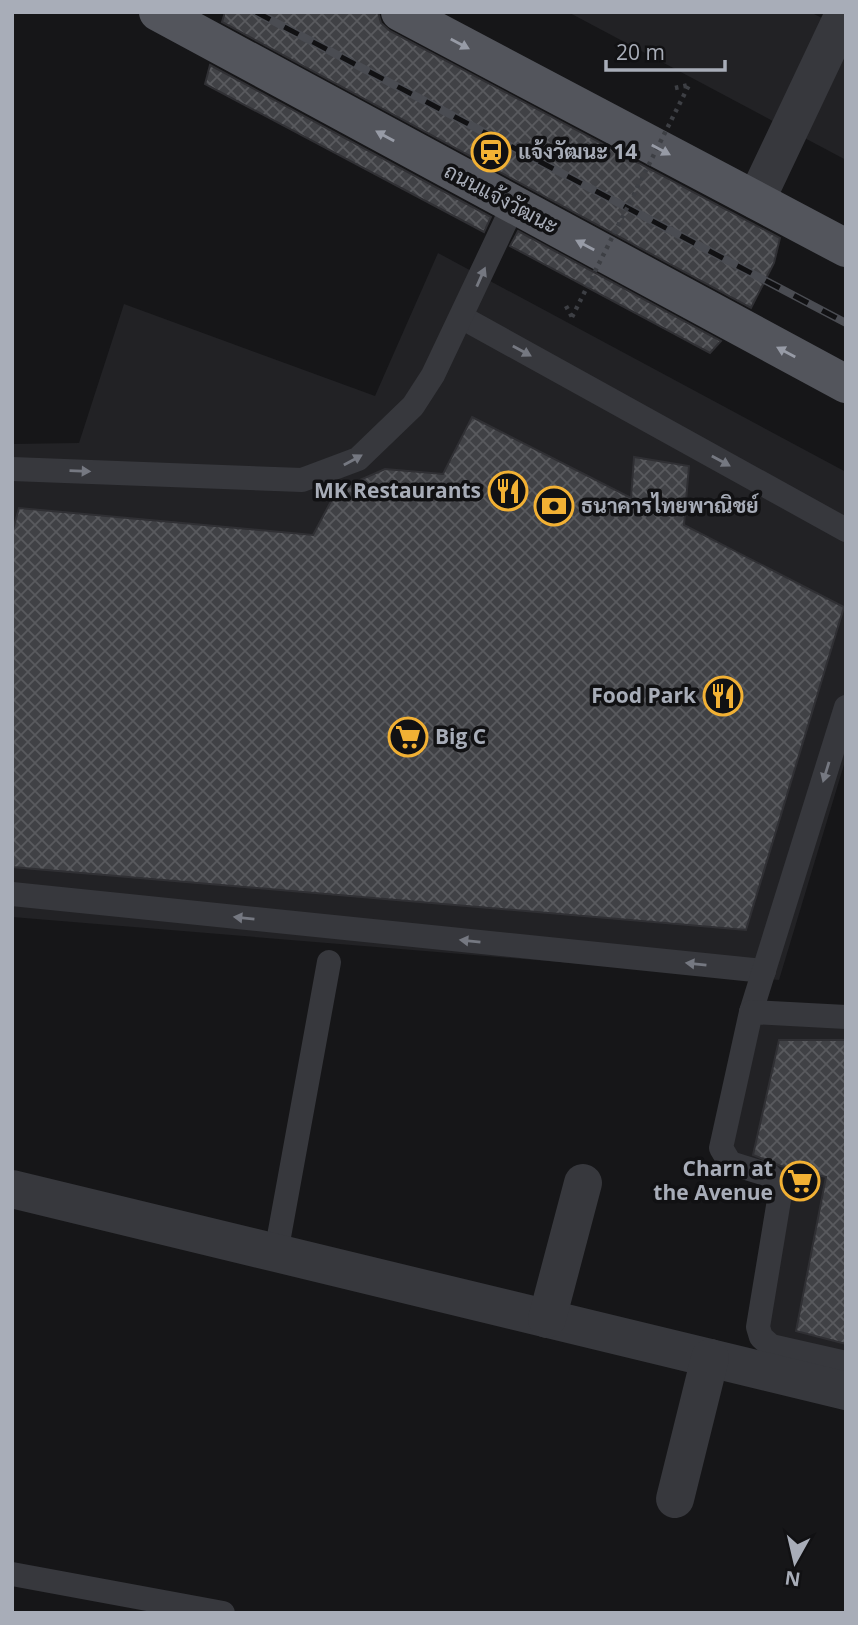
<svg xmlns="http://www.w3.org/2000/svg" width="858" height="1625" font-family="'Open Sans',Sarabun,sans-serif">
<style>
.built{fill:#222225}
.building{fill:url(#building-cross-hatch);stroke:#303034;stroke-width:2}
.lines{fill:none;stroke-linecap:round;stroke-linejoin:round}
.path{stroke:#3d3f44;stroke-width:4.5;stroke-dasharray:3.5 5;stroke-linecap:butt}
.lane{stroke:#37383d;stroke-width:24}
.street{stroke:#37383d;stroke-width:38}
.primary{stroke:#53555c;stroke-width:38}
.rail-casing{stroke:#4a4c52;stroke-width:8}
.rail{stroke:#111113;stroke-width:5;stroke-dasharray:16;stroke-linecap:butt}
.path-bridge{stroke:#3d3f44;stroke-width:4.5;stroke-dasharray:3.5 5;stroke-linecap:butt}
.oneway{fill:#979ba6}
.oneway2{fill:#757881}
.labels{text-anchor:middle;stroke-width:7;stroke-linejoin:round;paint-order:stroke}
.poi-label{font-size:21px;font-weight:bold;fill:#a8adb8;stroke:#111113;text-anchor:start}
.street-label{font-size:21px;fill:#a8adb8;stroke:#111113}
</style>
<defs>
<pattern id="building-cross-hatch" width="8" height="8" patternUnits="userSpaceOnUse" patternTransform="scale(1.75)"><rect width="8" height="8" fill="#404145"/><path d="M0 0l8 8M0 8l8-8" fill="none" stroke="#595a5e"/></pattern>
</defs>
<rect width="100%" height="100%" fill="#161618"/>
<g class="built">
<polygon points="568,12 810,12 846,30 846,160"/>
<polygon points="438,253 846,472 846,758 779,980 12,917 12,444 79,443 124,304 375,396"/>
<polygon points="756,1011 846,1012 846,1369 761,1346 784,1191 724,1172"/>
</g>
<g class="building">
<polygon points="225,12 378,12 381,23 390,31 780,238 774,263 751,308 222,22"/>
<polygon points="210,65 491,217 484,232 205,84"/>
<polygon points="518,231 721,341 710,353 510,246"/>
<polygon points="472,417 631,498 634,457 689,466 684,525 844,607 746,930 12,867 12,533 19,508 313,535 337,490 385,469 443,474"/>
<polygon points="779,1040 846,1040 846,1344 796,1331 826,1177 781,1166 753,1155"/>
</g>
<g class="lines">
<g class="path">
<polyline points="675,88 689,85"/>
<polyline points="566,306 572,317"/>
</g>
<g class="lane">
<polyline points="463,318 846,530"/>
<polyline points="12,469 302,480 358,459 413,406 433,375 513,206"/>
<polyline points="12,894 764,971"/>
<polyline points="751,1012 846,707"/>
<polyline points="846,1017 751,1012 721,1148 730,1163 769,1175 781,1188 758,1327 761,1337 771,1346 846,1363"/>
<polyline points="276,1253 329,962"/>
<polyline points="12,1574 223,1613"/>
</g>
<g class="street">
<polyline points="756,200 845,12"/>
<polyline points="12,1189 846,1391"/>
<polyline points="547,1319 583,1183"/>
<polyline points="675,1499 710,1358"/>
</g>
<g class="primary">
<polyline points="158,12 846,384"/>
<polyline points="400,12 846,248"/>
</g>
<defs>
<polyline id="rail" points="256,12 846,323"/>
</defs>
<use href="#rail" class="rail-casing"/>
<use href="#rail" class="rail"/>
<polyline class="path-bridge" points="572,317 689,85"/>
</g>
<defs><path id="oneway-solid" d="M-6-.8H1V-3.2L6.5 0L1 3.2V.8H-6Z" transform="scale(1.75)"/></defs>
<g class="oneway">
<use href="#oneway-solid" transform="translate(460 44) rotate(28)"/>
<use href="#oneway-solid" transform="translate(385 136) rotate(-151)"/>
<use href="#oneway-solid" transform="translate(661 150) rotate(28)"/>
<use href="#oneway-solid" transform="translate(585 245) rotate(-152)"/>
<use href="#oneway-solid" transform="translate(786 352) rotate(-152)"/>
</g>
<g class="oneway2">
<use href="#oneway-solid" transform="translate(481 277) rotate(-66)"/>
<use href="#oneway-solid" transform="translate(522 351) rotate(29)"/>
<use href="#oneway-solid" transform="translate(353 460) rotate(-29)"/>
<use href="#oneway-solid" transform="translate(721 461) rotate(29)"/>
<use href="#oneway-solid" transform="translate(80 471) rotate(2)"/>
<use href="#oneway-solid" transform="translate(826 772) rotate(107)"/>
<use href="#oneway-solid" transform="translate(244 918) rotate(-174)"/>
<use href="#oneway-solid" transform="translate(470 941) rotate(-174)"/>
<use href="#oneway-solid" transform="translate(696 964) rotate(-174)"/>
</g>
<defs>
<symbol id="station-ring" viewBox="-11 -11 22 22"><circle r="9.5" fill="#111113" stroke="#f2b134" stroke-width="1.5"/><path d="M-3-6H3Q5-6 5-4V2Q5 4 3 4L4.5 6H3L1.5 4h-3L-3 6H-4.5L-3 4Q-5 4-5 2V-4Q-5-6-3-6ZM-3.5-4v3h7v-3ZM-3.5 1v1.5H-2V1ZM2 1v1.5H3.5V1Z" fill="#f2b134"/></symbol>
<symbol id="restaurant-ring" viewBox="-11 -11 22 22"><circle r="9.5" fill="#111113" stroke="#f2b134" stroke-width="1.5"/><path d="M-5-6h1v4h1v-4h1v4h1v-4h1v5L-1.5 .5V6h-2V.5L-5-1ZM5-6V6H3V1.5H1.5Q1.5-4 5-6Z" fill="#f2b134"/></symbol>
<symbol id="bank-ring" viewBox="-11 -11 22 22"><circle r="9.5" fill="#111113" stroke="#f2b134" stroke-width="1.5"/><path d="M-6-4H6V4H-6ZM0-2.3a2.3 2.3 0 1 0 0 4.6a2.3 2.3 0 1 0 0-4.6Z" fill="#f2b134"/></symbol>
<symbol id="supermarket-ring" viewBox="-11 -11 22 22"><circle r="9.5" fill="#111113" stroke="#f2b134" stroke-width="1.5"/><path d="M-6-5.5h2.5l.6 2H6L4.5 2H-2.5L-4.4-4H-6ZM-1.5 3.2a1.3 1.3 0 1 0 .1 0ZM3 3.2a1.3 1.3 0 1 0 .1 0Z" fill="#f2b134"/></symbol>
</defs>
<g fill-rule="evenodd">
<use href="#station-ring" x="469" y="130" width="44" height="44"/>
<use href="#restaurant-ring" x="486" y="469" width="44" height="44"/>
<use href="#bank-ring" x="532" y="484" width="44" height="44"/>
<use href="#restaurant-ring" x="701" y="674" width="44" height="44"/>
<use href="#supermarket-ring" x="386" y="715" width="44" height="44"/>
<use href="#supermarket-ring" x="778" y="1159" width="44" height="44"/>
</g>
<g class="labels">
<g class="poi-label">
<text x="518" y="159">แจ้งวัฒนะ 14</text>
<text x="481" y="498" text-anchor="end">MK Restaurants</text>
<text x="581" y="513">ธนาคารไทยพาณิชย์</text>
<text x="696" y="703" text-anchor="end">Food Park</text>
<text x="435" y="744">Big C</text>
<text x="773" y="1176" text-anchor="end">Charn at<tspan x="773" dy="24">the Avenue</tspan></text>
</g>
<g class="street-label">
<text transform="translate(501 199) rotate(28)" y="7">ถนนแจ้งวัฒนะ</text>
</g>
</g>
<rect width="858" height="1625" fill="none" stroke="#a8adb8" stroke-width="28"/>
<g transform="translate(795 1562) rotate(188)" stroke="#111113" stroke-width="5" paint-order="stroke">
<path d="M0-5L12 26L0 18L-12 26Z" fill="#a8adb8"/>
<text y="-10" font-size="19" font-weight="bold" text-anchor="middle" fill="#a8adb8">N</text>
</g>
<path d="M606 60v10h119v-10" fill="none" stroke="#a8adb8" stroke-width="3.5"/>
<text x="616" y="60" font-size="21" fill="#a8adb8" stroke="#111113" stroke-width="5" paint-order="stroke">20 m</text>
</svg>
